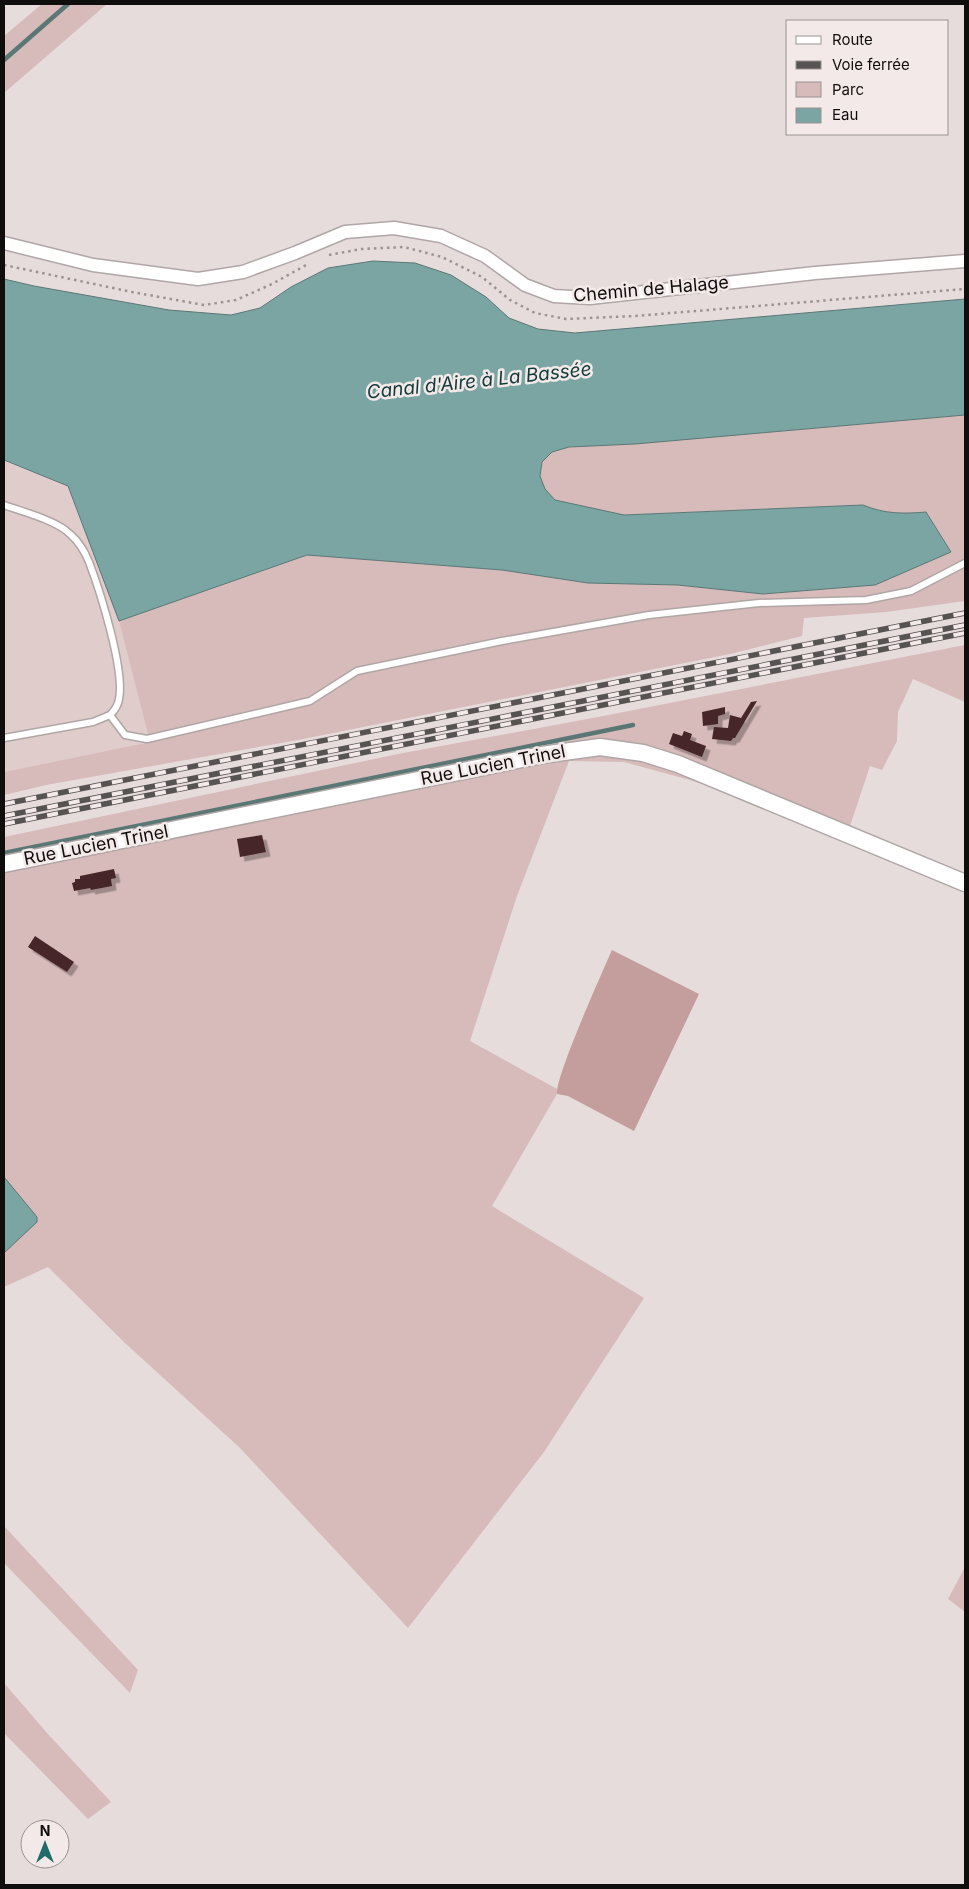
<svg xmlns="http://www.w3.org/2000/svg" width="969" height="1889" font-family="Inter,sans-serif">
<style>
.built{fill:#dfcccb}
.green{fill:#d7baba}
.forest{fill:#c49d9d}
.water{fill:#7aa5a3;stroke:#5a7776}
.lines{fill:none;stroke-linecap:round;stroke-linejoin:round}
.stream{stroke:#5a7776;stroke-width:4.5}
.building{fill:#472829;filter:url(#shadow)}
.service-casing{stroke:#b0a6a6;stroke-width:9}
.minor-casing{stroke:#b0a6a6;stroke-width:15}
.tertiary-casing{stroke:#b0a6a6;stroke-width:19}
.path{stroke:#9b9393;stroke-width:2.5;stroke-dasharray:2.5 4;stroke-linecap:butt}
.service{stroke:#fff;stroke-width:6}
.minor{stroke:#fff;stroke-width:12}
.tertiary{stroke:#fff;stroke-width:16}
.rail-casing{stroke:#585353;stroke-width:5.5}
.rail{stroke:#f4e9e9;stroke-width:4;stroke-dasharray:11;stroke-linecap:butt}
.labels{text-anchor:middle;stroke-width:5;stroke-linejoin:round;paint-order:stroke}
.street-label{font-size:18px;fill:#100d0d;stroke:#f4e9e9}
.water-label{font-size:19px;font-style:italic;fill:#0f3a39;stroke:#f4e9e9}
</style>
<defs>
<filter id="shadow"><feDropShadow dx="4.5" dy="4.5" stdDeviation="0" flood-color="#0004"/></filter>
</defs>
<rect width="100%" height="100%" fill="#e7dcdc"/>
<polygon class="built" points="113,416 119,621 150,742 4,772 4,461 66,485"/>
<g class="green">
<polygon points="42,4 107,4 4,93 4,36"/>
<path d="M965,415v186l-79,11 -82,6 -2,18 -72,18 -432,86 -252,45 -42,10v-23l146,-30 -31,-121 188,-66 195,15 86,13 90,2 85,9 112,-9 76,-33 -25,-40c-22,2 -42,2 -64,-7l-238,10 -69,-15 -10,-11 -5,-12 2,-15 10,-11 17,-4 66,-3z"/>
<polygon points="965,645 965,702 913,679 898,712 897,741 882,770 870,766 845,841 708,785 624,762 569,761 517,896 470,1041 557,1089 557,1094 492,1206 644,1298 544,1452 408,1628 240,1448 125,1343 48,1267 4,1287 4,837 398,754 598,717"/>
<polygon points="4,1526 138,1670 130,1693 4,1563"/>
<polygon points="965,1567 965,1612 948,1599"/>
<polygon points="4,1683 47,1733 111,1802 88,1819 4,1733"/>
</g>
<path class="forest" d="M612,950l87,44 -65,137 -66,-35 -11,-2c-2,-17 45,-121 55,-144z"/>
<g class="water">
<path d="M373,261l42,2 36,12 35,22 23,21 29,11 37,4 390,-34v116l-330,29 -66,3 -17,5 -10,10 -2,14 5,13 10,11 69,15 239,-10c21,9 41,9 63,7l25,40 -76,33 -112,9 -85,-9 -90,-2 -86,-13 -195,-15 -188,66 -51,-135 -64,-26v-181l30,7 135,24 62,5 29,-7 31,-21 37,-19z"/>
<polygon points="4,1177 37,1217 37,1222 4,1253"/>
</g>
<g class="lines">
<g class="stream">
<polyline points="4,60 68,4"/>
<polyline points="4,853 633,725"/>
</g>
</g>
<g class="building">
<polygon points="757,701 735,738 733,738 731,741 712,739 714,727 728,728 730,715 741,718 751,702"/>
<polygon points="725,707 725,714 718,716 718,724 703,726 702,712"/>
<polygon points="684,731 692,734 690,740 706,746 702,757 669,744 673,733 682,736"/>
<polygon points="262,835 266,852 240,857 237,839"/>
<polygon points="114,869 116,878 111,879 112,886 91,890 90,888 74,891 72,883 75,882 75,879 80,879 80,876"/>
<polygon points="35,936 74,962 67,972 28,947"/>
</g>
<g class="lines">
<defs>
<g id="service">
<path d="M4,505c19,7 52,15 66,29 8,7 15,18 19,28 11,29 36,108 30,137 -1,7 -5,12 -9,16"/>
<polyline points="4,738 93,722 110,715 125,735 147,739 310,701 357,671 502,641 649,615 759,603 866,600 911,591 965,563"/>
</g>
<polyline id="minor" points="4,243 93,265 198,279 243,272 295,253 345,232 394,228 441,236 485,256 525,285 554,296 590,298 815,273 965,261"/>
<polyline id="tertiary" points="4,864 542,755 600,747 643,753 678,764 965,883"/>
</defs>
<use href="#service" class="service-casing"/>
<use href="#minor" class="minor-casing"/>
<use href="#tertiary" class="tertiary-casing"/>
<g class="path">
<polyline points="329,255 361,249 404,247 442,257 482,277 510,300 535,313 566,319 635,316 965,289"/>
<polyline points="4,265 132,292 204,305 236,300 272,284 308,264"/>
</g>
<use href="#service" class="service"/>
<use href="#minor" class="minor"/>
<use href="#tertiary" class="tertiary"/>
<defs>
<g id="rail">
<polyline points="4,804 965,613"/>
<polyline points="4,816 965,625"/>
<polyline points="4,824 965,633"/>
</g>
</defs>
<use href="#rail" class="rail-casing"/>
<use href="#rail" class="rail"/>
</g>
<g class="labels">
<g class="street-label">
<text transform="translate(651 289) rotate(-5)" y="6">Chemin de Halage</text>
<text transform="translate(493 765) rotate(-11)" y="6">Rue Lucien Trinel</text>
<text transform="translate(96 845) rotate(-11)" y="6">Rue Lucien Trinel</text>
</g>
<g class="water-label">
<text transform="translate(479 380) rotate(-6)" y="7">Canal d'Aire à La Bassée</text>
</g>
</g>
<rect width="969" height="1889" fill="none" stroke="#100d0d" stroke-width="10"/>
<rect x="786" y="20" width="162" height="115" fill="#f4e9e9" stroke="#999191"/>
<rect x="796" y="36" width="25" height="8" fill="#ffffff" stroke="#999191"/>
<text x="832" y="45" font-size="15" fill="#100d0d">Route</text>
<rect x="796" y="61" width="25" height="8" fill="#585353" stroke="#999191"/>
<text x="832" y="70" font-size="15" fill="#100d0d">Voie ferrée</text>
<rect x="796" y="82" width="25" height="15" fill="#d7baba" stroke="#999191"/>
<text x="832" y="95" font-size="15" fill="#100d0d">Parc</text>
<rect x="796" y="108" width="25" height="15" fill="#7aa5a3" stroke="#999191"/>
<text x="832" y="120" font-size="15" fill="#100d0d">Eau</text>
<g transform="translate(45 1844)"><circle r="24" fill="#f4e9e9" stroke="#999191"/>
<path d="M0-4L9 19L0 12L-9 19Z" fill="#206c6a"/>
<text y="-8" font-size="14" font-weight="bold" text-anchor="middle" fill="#100d0d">N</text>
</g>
</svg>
